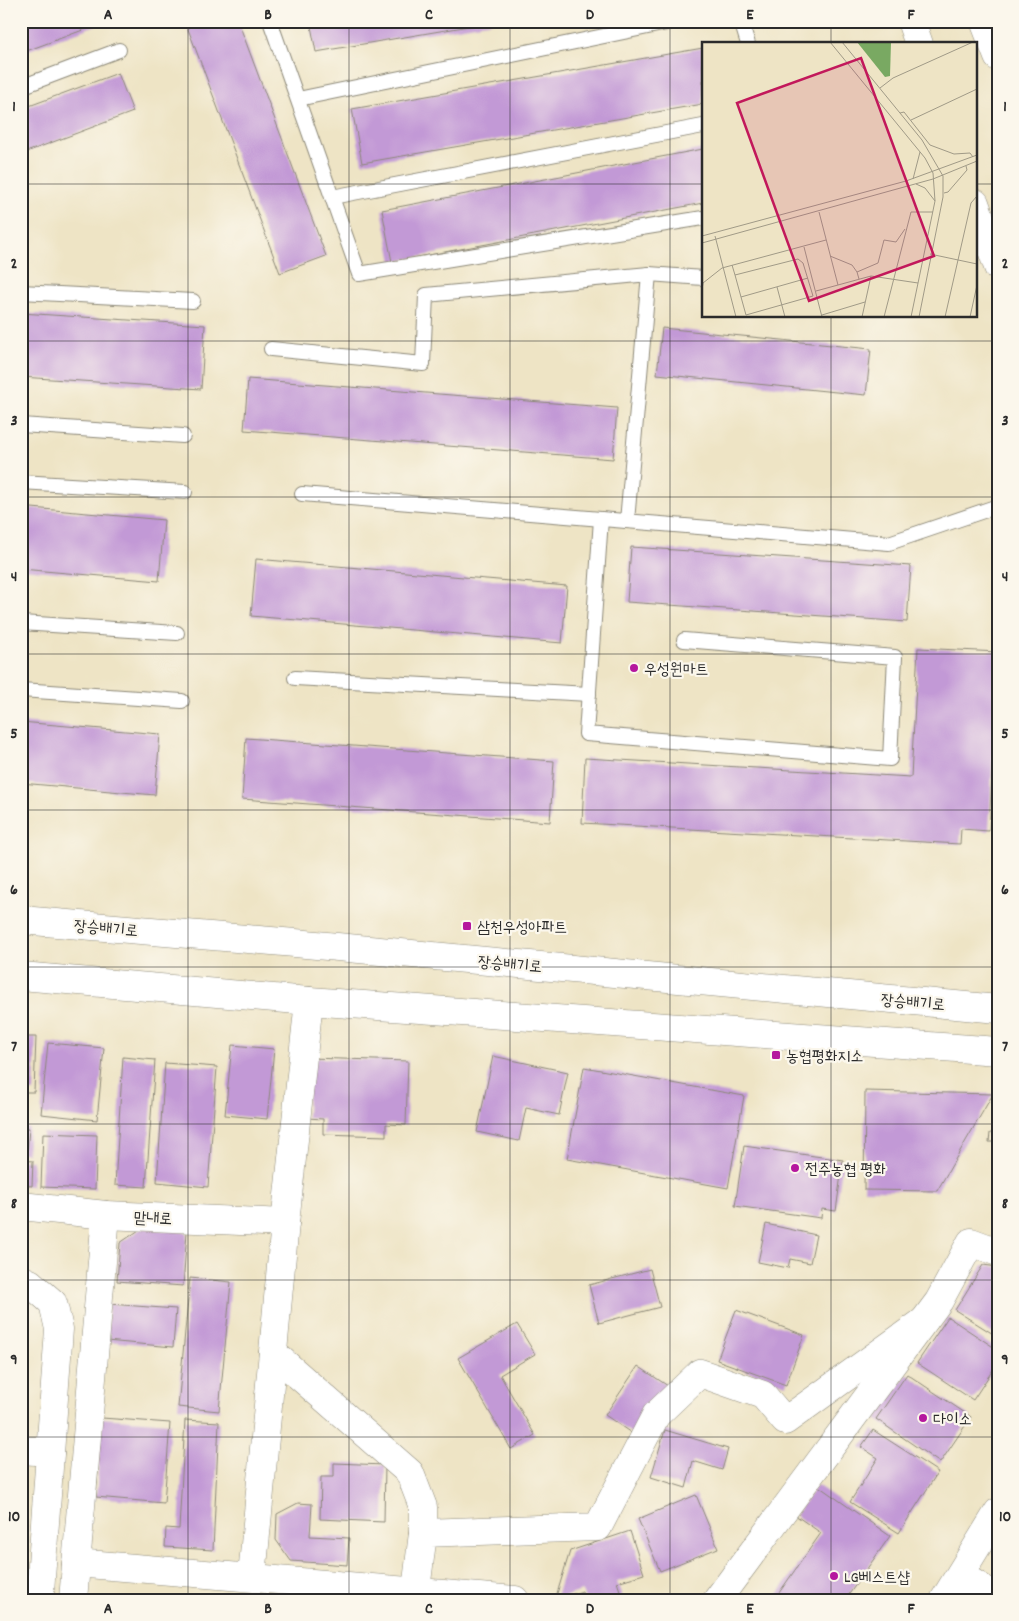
<svg xmlns="http://www.w3.org/2000/svg" width="1019" height="1621" font-family="Dekko,'Poor Story',sans-serif">
<style>
.building{fill:#c299d6}
.lines{fill:none;stroke-linecap:round;stroke-linejoin:round}
.lane-casing{stroke:#8c8878;stroke-width:16}
.street-casing{stroke:#8c8878;stroke-width:29}
.secondary-casing{stroke:#8c8878;stroke-width:29}
.lane{stroke:#fff;stroke-width:14}
.street{stroke:#fff;stroke-width:28}
.secondary{stroke:#fff;stroke-width:28}
.grid{fill:none;stroke:#2b2b2b;stroke-width:1;stroke-opacity:0.55}
.poi-dot{fill:#b5179e;stroke:#fbf7ec;stroke-width:2}
.labels{text-anchor:middle;stroke-width:4.5;stroke-linejoin:round;paint-order:stroke}
.poi-label{font-size:16px;fill:#2b2b2b;stroke:#fbf7ec;text-anchor:start}
.street-label{font-size:16px;fill:#2b2b2b;stroke:#fbf7ec}
.inset-road{fill:none;stroke:#a09a87;stroke-width:1}
.view{fill:#c2185b;fill-opacity:0.15;stroke:#c2185b;stroke-width:2.5}
.inset-edge{fill:none;stroke:#2b2b2b;stroke-width:2.5}
.neatline{fill:none;stroke:#2b2b2b;stroke-width:2}
.grid-label{font-size:16px;text-anchor:middle;font-weight:bold;fill:#2b2b2b}
</style>
<rect width="100%" height="100%" fill="#fbf7ec"/>
<filter id="ink" filterUnits="userSpaceOnUse"><feTurbulence type="fractalNoise" baseFrequency=".02" numOctaves="2"/><feDisplacementMap in="SourceGraphic" scale="10" xChannelSelector="R" yChannelSelector="G"/><feConvolveMatrix kernelMatrix="1 2 1 2 8 2 1 2 1" color-interpolation-filters="sRGB"/></filter>
<filter id="wash" filterUnits="userSpaceOnUse"><feTurbulence type="fractalNoise" baseFrequency=".0096" numOctaves="4" result="noise"/><feDisplacementMap in="SourceGraphic" scale="20" xChannelSelector="R" yChannelSelector="G"/><feGaussianBlur stdDeviation="1.12" result="paint"/><feColorMatrix in="noise" values="0 0 0 0 0 0 0 0 0 0 0 0 0 0 0 0 0 1.4 0 .05"/><feComposite in="paint" operator="in"/></filter>
<g filter="url(#wash)">
<rect width="100%" height="100%" fill="#eee4c5"/>
<g id="blocks">
<g class="building">
<polygon points="21,21 107,21 21,53"/>
<polygon points="185,21 238,21 326,256 280,273"/>
<polygon points="310,21 492,21 493,22 316,52"/>
<polygon points="703,48 703,104 362,163 352,109"/>
<polygon points="118,73 133,112 21,154 21,109"/>
<polygon points="703,149 703,203 392,262 382,210"/>
<polygon points="21,313 205,325 201,389 21,377"/>
<polygon points="662,328 871,349 866,395 657,374"/>
<polygon points="248,379 617,408 613,459 244,430"/>
<polygon points="21,507 164,520 159,581 21,569"/>
<polygon points="631,547 911,566 907,622 627,602"/>
<polygon points="256,559 567,586 562,643 251,616"/>
<polygon points="918,648 998,652 989,831 961,829 960,844 582,823 585,758 911,777"/>
<polygon points="21,722 160,734 155,795 21,783"/>
<polygon points="246,738 554,761 550,822 242,799"/>
<polygon points="21,1037 36,1037 34,1092 21,1092"/>
<polygon points="48,1043 104,1048 97,1120 41,1114"/>
<polygon points="232,1045 274,1049 267,1119 225,1115"/>
<polygon points="493,1056 568,1072 559,1115 526,1108 519,1141 477,1132"/>
<polygon points="123,1057 155,1060 146,1187 115,1185"/>
<polygon points="309,1058 408,1061 406,1125 386,1124 386,1136 323,1134 323,1119 307,1118"/>
<polygon points="165,1063 217,1067 208,1187 157,1182"/>
<polygon points="584,1067 744,1096 728,1188 567,1159"/>
<polygon points="865,1091 993,1094 937,1191 864,1190"/>
<polygon points="21,1127 29,1128 27,1153 21,1153"/>
<polygon points="43,1133 97,1135 95,1189 41,1187"/>
<polygon points="990,1133 998,1133 998,1142 989,1142"/>
<polygon points="744,1146 843,1160 836,1211 822,1209 821,1218 735,1206"/>
<polygon points="21,1160 33,1161 32,1186 21,1185"/>
<polygon points="766,1224 816,1235 810,1263 790,1259 788,1268 758,1262"/>
<polygon points="142,1228 187,1232 183,1286 117,1281 120,1243"/>
<polygon points="983,1265 998,1267 998,1337 955,1310"/>
<polygon points="650,1269 660,1307 599,1323 589,1285"/>
<polygon points="190,1278 231,1282 219,1411 178,1407"/>
<polygon points="109,1304 176,1309 173,1347 106,1341"/>
<polygon points="736,1310 804,1335 786,1385 717,1360"/>
<polygon points="948,1317 998,1350 998,1362 973,1400 917,1363"/>
<polygon points="517,1324 535,1354 500,1375 535,1435 511,1449 458,1358"/>
<polygon points="638,1366 668,1386 634,1435 605,1415"/>
<polygon points="907,1374 971,1417 940,1463 876,1419"/>
<polygon points="102,1418 170,1423 164,1503 96,1497"/>
<polygon points="185,1420 219,1422 213,1550 165,1547 166,1528 179,1529"/>
<polygon points="665,1430 728,1449 722,1470 693,1461 686,1488 651,1477"/>
<polygon points="873,1430 938,1472 899,1533 850,1502 878,1458 861,1447"/>
<polygon points="334,1463 385,1465 384,1522 320,1519 321,1477 334,1477"/>
<polygon points="817,1485 890,1536 845,1600 774,1600 821,1533 795,1515"/>
<polygon points="696,1495 718,1548 660,1571 638,1519"/>
<polygon points="298,1503 312,1504 310,1536 349,1538 347,1565 291,1561 276,1540 277,1514"/>
<polygon points="630,1531 644,1574 617,1582 623,1599 585,1600 582,1591 555,1600 570,1551"/>
</g>
</g>
</g>
<g filter="url(#ink)">
<use href="#blocks" fill-opacity="0" stroke="#8c8878" stroke-width="1"/>
<g class="lines">
<defs>
<g id="lane">
<polyline points="270,21 359,274 703,218"/>
<polyline points="741,21 748,44"/>
<polyline points="21,87 119,50"/>
<polyline points="298,99 677,21"/>
<polyline points="332,197 703,126"/>
<polyline points="649,274 703,278"/>
<polyline points="21,292 193,301"/>
<polyline points="271,349 423,364 426,295 649,274 627,521"/>
<polyline points="21,425 183,436"/>
<polyline points="21,482 185,492"/>
<polyline points="302,494 889,543 998,506"/>
<polyline points="601,519 586,734 890,759 895,657 684,640"/>
<polyline points="21,623 177,633"/>
<polyline points="295,678 589,694"/>
<polyline points="21,690 182,701"/>
</g>
<g id="street">
<polyline points="21,1206 106,1215 285,1223"/>
<polyline points="21,1279 30,1283 53,1303 59,1329 40,1592 21,1591"/>
<polyline points="273,1353 410,1473 423,1507 423,1533"/>
<polyline points="21,1450 50,1452"/>
<polyline points="76,1563 515,1600"/>
<polyline points="960,1575 998,1598"/>
<polyline points="252,1577 285,1223 309,1001"/>
<polyline points="416,1590 423,1533 598,1527 656,1415 700,1373 763,1395 785,1421 924,1321"/>
<polyline points="73,1600 106,1215"/>
<polyline points="717,1600 939,1301 971,1242 998,1252"/>
</g>
<g id="secondary">
<polyline points="911,21 919,44"/>
<polyline points="984,21 998,57"/>
<polyline points="975,203 998,267"/>
<polyline points="21,920 295,943 998,1009"/>
<polyline points="21,976 309,1001 998,1051"/>
<polyline points="944,1600 998,1512"/>
</g>
</defs>
<use href="#lane" class="lane-casing"/>
<use href="#street" class="street-casing"/>
<use href="#secondary" class="secondary-casing"/>
<use href="#lane" class="lane"/>
<use href="#street" class="street"/>
<use href="#secondary" class="secondary"/>
</g>
</g>
<path class="grid" d="M188,21v1579M349,21v1579M510,21v1579M670,21v1579M831,21v23M21,184h682M975,184h23M831,316v1284M21,341h977M21,497h977M21,654h977M21,810h977M21,967h977M21,1124h977M21,1280h977M21,1437h977"/>
<g class="poi-dot">
<circle cx="634" cy="668" r="5"/>
<rect x="462" y="921" width="10" height="10" rx="2.5"/>
<rect x="771" y="1050" width="10" height="10" rx="2.5"/>
<circle cx="795" cy="1168" r="5"/>
<circle cx="923" cy="1418" r="5"/>
<circle cx="834" cy="1576" r="5"/>
</g>
<g class="labels">
<g class="poi-label">
<text x="644" y="674">우성원마트</text>
<text x="477" y="932">삼천우성아파트</text>
<text x="786" y="1061">농협평화지소</text>
<text x="805" y="1174">전주농협 평화</text>
<text x="933" y="1424">다이소</text>
<text x="844" y="1582">LG베스트샵</text>
</g>
<g class="street-label">
<text transform="translate(106 927) rotate(5)" y="6">장승배기로</text>
<text transform="translate(510 963) rotate(5)" y="6">장승배기로</text>
<text transform="translate(913 1001) rotate(5)" y="6">장승배기로</text>
<text transform="translate(153 1217) rotate(3)" y="6">맏내로</text>
</g>
</g>
<g transform="translate(702 42)">
<rect width="275" height="275" fill="#eee4c5"/>
<path d="M155,0h34l-1,34 -5,1z" fill="#79a962"/>
<path class="inset-road" d="M128,0l95,116 8,15 2,28 -24,116M140,0l80,98 21,36v21l-24,120M178,46l13,-10 80,-36M198,71l4,-1 26,33 24,9 16,-1 3,4M209,78l66,-31M211,137l7,-27M214,142l9,4 10,13M242,151l4,-1 19,-22 -1,-4M117,170l19,73M0,194l204,-55 71,-26M13,194l21,81M0,201l231,-64 44,-18M102,205l18,70M228,212l47,10M128,214l22,9 5,7M30,223l3,10 6,22 5,18 67,-19 -10,-33 -5,-4 -63,16M157,237l-2,-7 21,-9 6,-23 12,2 9,-13M75,245l8,30M0,248l1,-7 19,-15 104,-28M114,249l55,-15 47,7M39,255l67,-19M120,273l43,-13M160,275l9,-41M182,275l27,-105h22M243,275l26,-114 6,-7M268,275l7,-32"/>
<path class="view" d="M159,16l73,198 -125,45 -72,-198z"/>
<rect width="275" height="275" class="inset-edge"/>
</g>
<rect width="1019" height="1621" fill="none" stroke="#fbf7ec" stroke-width="55"/>
<rect x="28" y="28" width="964" height="1566" class="neatline"/>
<g class="grid-label">
<text x="108" y="19">A</text>
<text x="268" y="19">B</text>
<text x="429" y="19">C</text>
<text x="590" y="19">D</text>
<text x="750" y="19">E</text>
<text x="911" y="19">F</text>
<text x="14" y="111">1</text>
<text x="1005" y="111">1</text>
<text x="14" y="268">2</text>
<text x="1005" y="268">2</text>
<text x="14" y="425">3</text>
<text x="1005" y="425">3</text>
<text x="14" y="581">4</text>
<text x="1005" y="581">4</text>
<text x="14" y="738">5</text>
<text x="1005" y="738">5</text>
<text x="14" y="894">6</text>
<text x="1005" y="894">6</text>
<text x="14" y="1051">7</text>
<text x="1005" y="1051">7</text>
<text x="14" y="1208">8</text>
<text x="1005" y="1208">8</text>
<text x="14" y="1364">9</text>
<text x="1005" y="1364">9</text>
<text x="14" y="1521">10</text>
<text x="1005" y="1521">10</text>
<text x="108" y="1613">A</text>
<text x="268" y="1613">B</text>
<text x="429" y="1613">C</text>
<text x="590" y="1613">D</text>
<text x="750" y="1613">E</text>
<text x="911" y="1613">F</text>
</g>
</svg>
